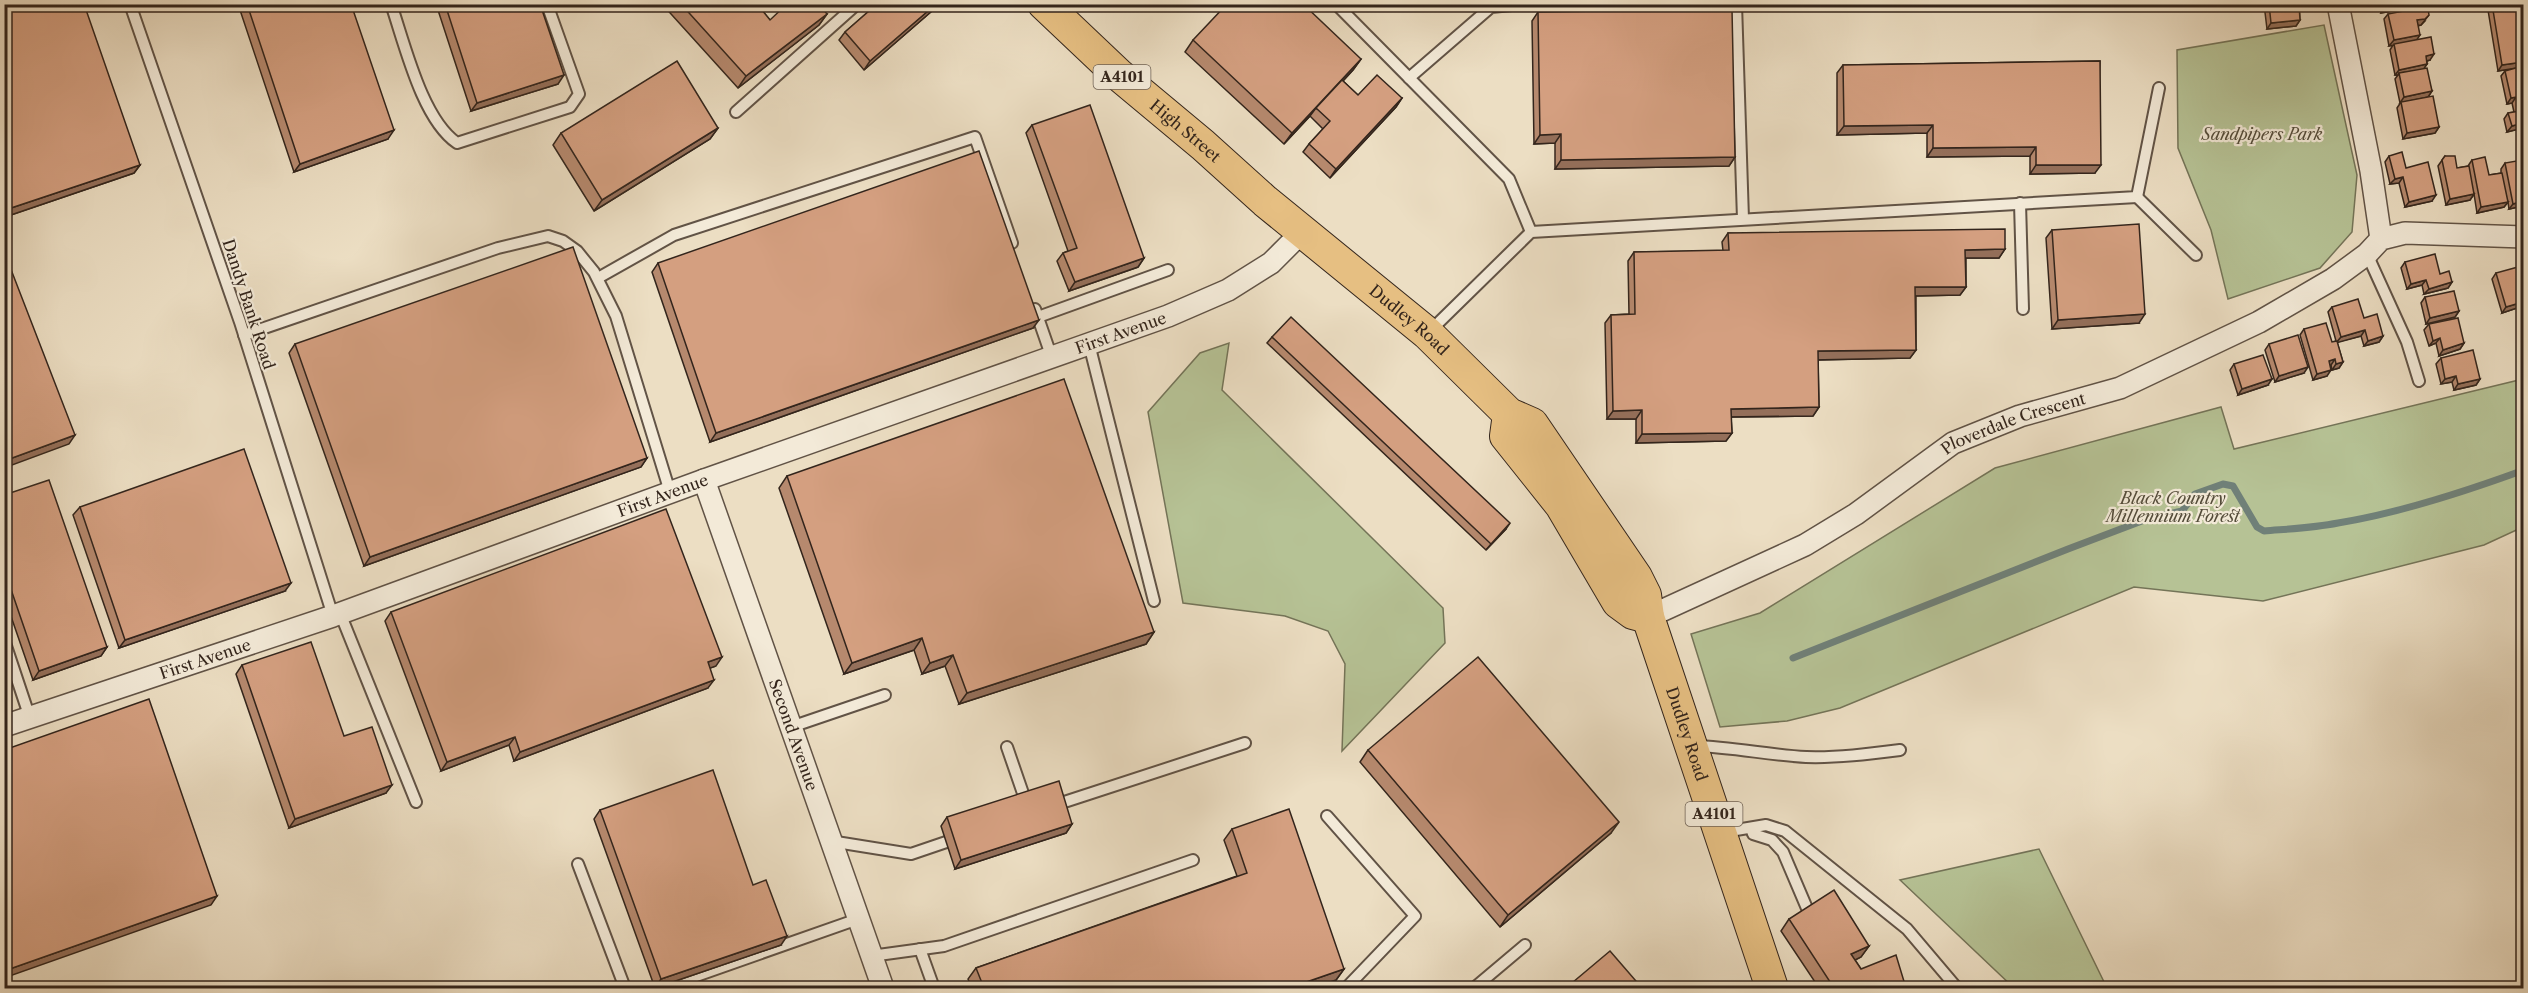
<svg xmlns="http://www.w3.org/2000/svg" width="2528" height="993" font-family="'Libre Caslon Text',serif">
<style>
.green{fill:#b6c295;stroke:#747458;stroke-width:1.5}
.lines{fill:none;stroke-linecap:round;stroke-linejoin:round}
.stream{stroke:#708078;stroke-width:7}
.service-casing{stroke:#615346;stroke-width:14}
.minor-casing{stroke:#615346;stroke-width:24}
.primary-casing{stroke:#33251c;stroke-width:34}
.service{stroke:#f3ead8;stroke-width:10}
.minor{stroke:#f3ead8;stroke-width:21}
.primary{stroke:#e6bf82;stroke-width:32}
.wall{fill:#b6896e;stroke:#33251c;stroke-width:1.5}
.shaded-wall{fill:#946f5a;stroke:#33251c;stroke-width:1.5}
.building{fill:#d49f80;stroke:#33251c;stroke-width:1.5}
.labels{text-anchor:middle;stroke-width:4.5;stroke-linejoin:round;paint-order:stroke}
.shield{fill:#f3ead8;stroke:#6d6054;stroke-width:1.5}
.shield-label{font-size:15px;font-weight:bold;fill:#33251c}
.street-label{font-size:16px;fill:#33251c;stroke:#f3ead8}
.park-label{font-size:16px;font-style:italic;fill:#544c3a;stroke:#f3ead8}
</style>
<rect width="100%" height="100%" fill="#ecdec3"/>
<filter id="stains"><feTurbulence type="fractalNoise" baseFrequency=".00333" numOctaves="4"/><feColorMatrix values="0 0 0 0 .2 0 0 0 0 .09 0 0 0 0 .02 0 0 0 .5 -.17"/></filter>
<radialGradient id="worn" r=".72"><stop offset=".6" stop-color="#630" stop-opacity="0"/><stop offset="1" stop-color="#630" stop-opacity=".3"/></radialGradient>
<g class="green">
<polygon points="2324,25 2357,175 2352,232 2320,268 2228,299 2211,230 2178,148 2177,50"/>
<polygon points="1229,343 1222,390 1443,608 1445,643 1342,751 1345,664 1328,631 1285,616 1183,603 1148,412 1200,353"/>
<polygon points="2523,379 2523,527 2484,545 2263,601 2134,587 1840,708 1787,721 1720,727 1691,634 1760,613 1995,468 2221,407 2234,449"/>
<polygon points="2039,849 2107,988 2014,988 1900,880"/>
</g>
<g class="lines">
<path class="stream" d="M1793,658l275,-109 79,-30 35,-8 13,-17 28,-10 10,2 24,41 7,4c24,-2 49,-3 74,-8 62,-10 126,-31 186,-53"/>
<defs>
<g id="service">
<polyline points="130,4 240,322 333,616"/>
<path d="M391,4c14,41 31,115 66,139l113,-36 9,-13 -32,-90"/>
<polyline points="1336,4 1509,179 1531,232"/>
<polyline points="1736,4 1743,219"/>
<polyline points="1409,78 1491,7 1522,4"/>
<polyline points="736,112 857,4"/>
<polyline points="2137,197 2196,255"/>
<polyline points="2020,203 2023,309"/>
<polyline points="2367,254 2407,342 2419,381"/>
<polyline points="598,278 674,235 975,137 1012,243"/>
<polyline points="1035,309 1052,358"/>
<polyline points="1038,317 1168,270"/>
<polyline points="1430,331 1531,232 2137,197 2159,88"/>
<polyline points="244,335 498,248 548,236 563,241 577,251 594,272 616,316 670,492"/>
<polyline points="1089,344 1154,601"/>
<polyline points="340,613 416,802"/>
<polyline points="4,640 30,718"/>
<polyline points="791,727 885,695"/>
<path d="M1695,746c37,1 74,9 111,11 31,1 63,-3 94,-7"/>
<polyline points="1007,747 1027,805"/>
<polyline points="1052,806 1245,743"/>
<polyline points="1327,816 1415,916 1346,988"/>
<polyline points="1751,828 1753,834 1772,840 1783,852 1809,913"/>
<polyline points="1724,832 1766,825 1785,831 1907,929 1957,988"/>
<polyline points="830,841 911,854 958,838"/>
<polyline points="578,864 625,988"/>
<polyline points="920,949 934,988"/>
<polyline points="871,956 944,946 1193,860"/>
<polyline points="662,988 858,919"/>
<polyline points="1474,988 1525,945"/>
</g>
<g id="minor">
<polyline points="2338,4 2371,171 2381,239"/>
<path id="s1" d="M704,480l179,508"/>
<path id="s2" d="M1648,617l157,-72 51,-31 97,-71 67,-27 100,-28 139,-66 74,-43 34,-25 14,-15 24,-6 119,4"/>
<path id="s3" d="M4,726l329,-110 371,-136 464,-164 60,-26 43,-27 32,-32"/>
</g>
<g id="primary">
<path id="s4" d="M1044,4l75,71 84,70 62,56 162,132 82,81 23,10 104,153 9,18 3,22 124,371"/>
<polyline points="1509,414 1506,436 1561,505 1618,602 1633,613 1648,617"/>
</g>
</defs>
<use href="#service" class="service-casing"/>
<use href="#minor" class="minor-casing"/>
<use href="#primary" class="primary-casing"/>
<use href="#service" class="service"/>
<use href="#minor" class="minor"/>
<use href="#primary" class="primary"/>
</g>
<g class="wall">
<polygon points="4,4 140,165 134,173 5,217"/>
<polygon points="238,4 351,4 388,139 294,172"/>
<polygon points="436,4 540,4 558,84 471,111"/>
<polygon points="662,4 757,4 770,20 827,14 819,25 738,88"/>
<polygon points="877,4 940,4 864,70 839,40 845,32"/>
<polygon points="2264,4 2299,4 2300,20 2296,26 2267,29"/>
<polygon points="2380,4 2413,4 2411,8 2381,13"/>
<polygon points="2487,4 2521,4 2523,128 2507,132 2504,119 2508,113 2514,112 2512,103 2507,104 2501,76 2505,71 2511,69 2498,71"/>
<polygon points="1538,12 1735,157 1729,166 1555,169 1555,143 1534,144 1532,21"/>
<polygon points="2388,14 2425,21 2421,25 2418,26 2416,40 2430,60 2427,61 2427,64 2424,68 2432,91 2428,97 2439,127 2435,133 2403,139 2397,108 2401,102 2400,103 2395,79 2398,75 2395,75 2390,50 2393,45 2389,46 2384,19"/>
<polygon points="1193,40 1361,59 1353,70 1343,81 1358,95 1402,98 1396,107 1330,178 1303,152 1309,144 1323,129 1310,116 1284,144 1185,52"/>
<polygon points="2100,61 2095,173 2030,174 2030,156 1927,157 1927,133 1837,135 1837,73 1843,65"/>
<polygon points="1032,125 1144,258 1138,267 1069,291 1057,261 1063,253 1068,251 1026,133"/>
<polygon points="718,128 710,139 594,211 553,145 561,133"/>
<polygon points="2389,156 2406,168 2432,201 2405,207 2399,183 2390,184 2385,162"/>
<polygon points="2445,156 2457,168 2468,166 2472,160 2489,175 2501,173 2501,169 2505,163 2523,206 2509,209 2508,202 2504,207 2477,213 2474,194 2470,200 2446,205 2438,166"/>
<polygon points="2052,230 2139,323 2052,329 2046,238"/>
<polygon points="1728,233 2005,249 1999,258 1966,258 1966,287 1960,295 1916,296 1916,350 1910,358 1818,360 1819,407 1813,416 1731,417 1732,433 1726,441 1636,443 1636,419 1607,419 1605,323 1611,315 1629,314 1628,261 1634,252 1723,251 1722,242"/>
<polygon points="2405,262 2452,282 2448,288 2424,294 2422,285 2407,289 2401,268"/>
<polygon points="658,263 1033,328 710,442 652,272"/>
<polygon points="2496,273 2522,282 2523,280 2523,306 2502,313 2492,279"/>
<polygon points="2425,297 2459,311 2455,317 2426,324 2421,303"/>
<polygon points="2332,307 2364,318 2383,336 2379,342 2364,346 2361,336 2337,342 2343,362 2339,368 2332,370 2331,365 2330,366 2327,376 2313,380 2300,335 2304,329 2332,342 2336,341 2328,312"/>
<polygon points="2429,324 2464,343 2460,349 2439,356 2436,343 2429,346 2424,330"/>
<polygon points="1272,337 1506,529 1486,550 1267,343"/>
<polygon points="295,344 647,458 641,467 364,566 289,353"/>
<polygon points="2269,344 2304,373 2275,382 2265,350"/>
<polygon points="2441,358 2480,379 2476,385 2454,390 2452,382 2441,384 2436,364"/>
<polygon points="2234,364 2268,385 2238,395 2230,370"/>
<polygon points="787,476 1154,632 1146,644 959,704 945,666 922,674 914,650 844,674 779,488"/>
<polygon points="4,495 107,647 101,656 33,680 4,596"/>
<polygon points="80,507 285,591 119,648 73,515"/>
<polygon points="391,612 716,666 710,668 708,688 514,761 509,745 441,771 385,621"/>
<polygon points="242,665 344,736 386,793 289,828 236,674"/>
<polygon points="1368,750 1611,833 1500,927 1360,762"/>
<polygon points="600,810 781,945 655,988 594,819"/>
<polygon points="947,817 1072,824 1066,833 955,869 941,826"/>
<polygon points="1232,829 1344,969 1336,980 1312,988 972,988 968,979 976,968 1237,876 1224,840"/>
<polygon points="1789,919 1869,946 1861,957 1855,960 1861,969 1906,988 1819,988 1781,931"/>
</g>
<g class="shaded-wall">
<polygon points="936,4 940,4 864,70 870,61"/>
<polygon points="2400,4 2413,4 2411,8 2381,13 2385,7"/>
<polygon points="827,14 819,25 738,88 746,76"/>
<polygon points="2429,15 2421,25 2413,26 2417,20"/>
<polygon points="2300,20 2296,26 2267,29 2271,23"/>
<polygon points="2420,35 2416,41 2389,46 2394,40"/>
<polygon points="2434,54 2430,60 2422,62 2426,56"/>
<polygon points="1361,59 1353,70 1317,109 1316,108 1310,116 1284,144 1292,133"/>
<polygon points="2523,62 2523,67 2498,71 2502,65"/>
<polygon points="2427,64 2423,70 2399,73 2398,75 2395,75 2399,70"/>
<polygon points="564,75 558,84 471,111 477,103"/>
<polygon points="2432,91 2428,97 2400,103 2404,97"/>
<polygon points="2516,97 2512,103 2507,104 2511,98"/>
<polygon points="1402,98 1396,107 1330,178 1336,169"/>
<polygon points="2523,123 2523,128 2507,132 2512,126"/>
<polygon points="1933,125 1927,133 1837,135 1844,126"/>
<polygon points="2439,127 2435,133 2403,139 2407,133"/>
<polygon points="718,128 710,139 594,211 602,200"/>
<polygon points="394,130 388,139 294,172 300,164"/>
<polygon points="1561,134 1555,143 1534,144 1540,135"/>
<polygon points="2036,147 2030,156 1927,157 1933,148"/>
<polygon points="1735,157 1729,166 1555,169 1561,160"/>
<polygon points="140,165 134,173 5,217 11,208"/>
<polygon points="2036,165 2101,165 2095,173 2030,174"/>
<polygon points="2403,177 2399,183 2390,184 2395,179"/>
<polygon points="2474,194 2470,200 2446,205 2450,199"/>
<polygon points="2436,195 2432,201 2405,207 2409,202"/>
<polygon points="2523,201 2523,206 2509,209 2513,204"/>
<polygon points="2508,202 2504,207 2477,213 2481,207"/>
<polygon points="2005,249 1999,258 1959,258 1965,250"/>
<polygon points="1144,258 1138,267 1069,291 1075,282"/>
<polygon points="2426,280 2422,285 2407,289 2411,284"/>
<polygon points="2452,282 2448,288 2424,294 2429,289"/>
<polygon points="1915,287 1966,287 1960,295 1909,296"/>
<polygon points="2523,302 2523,306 2502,313 2506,307"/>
<polygon points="2459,311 2455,317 2426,324 2430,318"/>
<polygon points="2145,314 2139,323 2052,329 2058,320"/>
<polygon points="1039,320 1033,328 710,442 716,433"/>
<polygon points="2365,330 2361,336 2336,343 2341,337"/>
<polygon points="2383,336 2379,342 2364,346 2368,341"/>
<polygon points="2440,338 2436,343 2429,346 2433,341"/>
<polygon points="2464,343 2460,349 2439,356 2443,350"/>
<polygon points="1916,350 1910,358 1812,360 1818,351"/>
<polygon points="2335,359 2331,365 2325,367 2329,361"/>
<polygon points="2343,362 2339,368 2332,370 2336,364"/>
<polygon points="2308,367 2304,373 2275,382 2279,376"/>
<polygon points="2331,370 2327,376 2313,380 2317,374"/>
<polygon points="2456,376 2452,382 2441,384 2445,379"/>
<polygon points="2272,379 2268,385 2238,395 2242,389"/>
<polygon points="2480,379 2476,385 2454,390 2458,384"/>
<polygon points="1819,407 1813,416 1725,417 1731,409"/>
<polygon points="1642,410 1636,419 1607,419 1613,411"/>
<polygon points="1732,433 1726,441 1636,443 1642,434"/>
<polygon points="75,435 69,444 4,468 4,461"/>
<polygon points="647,458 641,467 364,566 370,557"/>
<polygon points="1510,523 1506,529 1486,550 1491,544"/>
<polygon points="291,583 285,591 119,648 125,640"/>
<polygon points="1154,632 1146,644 959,704 967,693"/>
<polygon points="922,638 914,650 844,674 852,663"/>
<polygon points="107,647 101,656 33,680 39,671"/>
<polygon points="953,655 945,666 922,674 930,663"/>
<polygon points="722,657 716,666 702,671 708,662"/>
<polygon points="714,680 708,688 514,761 520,752"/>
<polygon points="515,737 509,745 441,771 447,762"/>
<polygon points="392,785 386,793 289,828 295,819"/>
<polygon points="1619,822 1611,833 1500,927 1508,915"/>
<polygon points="1072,824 1066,833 955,869 961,860"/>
<polygon points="217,896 211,905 4,978 4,971"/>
<polygon points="787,936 781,945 655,988 661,979"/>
<polygon points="1869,946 1861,957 1843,966 1851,954"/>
<polygon points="1344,969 1336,980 1312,988 1289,988"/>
</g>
<g class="building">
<polygon points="4,4 84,4 140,165 11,208 4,190"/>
<polygon points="247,4 351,4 394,130 300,164"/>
<polygon points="445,4 540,4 564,75 477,103"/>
<polygon points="681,4 757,4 770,20 787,4 819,4 827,14 746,76"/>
<polygon points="877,4 936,4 870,61 845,32"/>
<polygon points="1227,4 1303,4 1361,59 1292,133 1193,40"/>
<polygon points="2269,4 2299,4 2300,20 2271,23"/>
<polygon points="2385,4 2400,4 2385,7"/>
<polygon points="2492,4 2521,4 2523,18 2523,62 2502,65"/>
<polygon points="2424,7 2428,9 2429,15 2425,19 2417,20 2420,35 2394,40 2388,14"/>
<polygon points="1732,9 1735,157 1561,160 1561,134 1540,135 1538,12"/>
<polygon points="2431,37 2434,54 2426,56 2427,64 2399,70 2394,44"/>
<polygon points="677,61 718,128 602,200 561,133"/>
<polygon points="2100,61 2101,165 2036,165 2036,147 1933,148 1933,125 1844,126 1843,65"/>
<polygon points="2523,66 2523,123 2512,126 2508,113 2520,111 2516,97 2511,98 2505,71"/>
<polygon points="2427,68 2432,91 2404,97 2399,73"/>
<polygon points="1377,75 1402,98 1336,169 1309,144 1330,121 1316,108 1342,80 1358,95"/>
<polygon points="2433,96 2439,127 2407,133 2401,102"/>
<polygon points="1090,105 1144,258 1075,282 1063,253 1077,248 1032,125"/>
<polygon points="979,151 1039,320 716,433 658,263"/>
<polygon points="2402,152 2406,168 2428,162 2436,195 2409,202 2403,177 2395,179 2389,156"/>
<polygon points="2445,156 2455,156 2457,168 2469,166 2474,194 2450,199 2442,160"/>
<polygon points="2485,157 2489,175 2502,173 2508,202 2481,207 2472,160"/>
<polygon points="2522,160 2523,166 2523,201 2513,204 2505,163"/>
<polygon points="2139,224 2145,314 2058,320 2052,230"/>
<polygon points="2005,229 2005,249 1965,250 1966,287 1915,287 1916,350 1818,351 1819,407 1731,409 1732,433 1642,434 1642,410 1613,411 1611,315 1635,314 1634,252 1729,250 1728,233"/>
<polygon points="573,247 647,458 370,557 295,344"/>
<polygon points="5,254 75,435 4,461 4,255"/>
<polygon points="2435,254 2440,274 2449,271 2452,282 2429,289 2426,280 2411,284 2405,262"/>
<polygon points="2518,267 2523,287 2523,302 2506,307 2496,273"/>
<polygon points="2454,291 2459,311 2430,318 2425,297"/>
<polygon points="2358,299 2364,318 2377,314 2383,336 2368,341 2365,330 2341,337 2332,307"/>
<polygon points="1291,317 1510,523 1491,544 1272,337"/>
<polygon points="2458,318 2464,343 2443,350 2440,338 2433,341 2429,324"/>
<polygon points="2326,323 2332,342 2337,341 2343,362 2336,364 2335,359 2329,361 2331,370 2317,374 2304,329"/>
<polygon points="2298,335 2308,367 2279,376 2269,344"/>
<polygon points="2473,350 2480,379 2458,384 2456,376 2445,379 2441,358"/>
<polygon points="2263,355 2272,379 2242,389 2234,364"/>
<polygon points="1064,379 1154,632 967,693 953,655 930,663 922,638 852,663 787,476"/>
<polygon points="244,449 291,583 125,640 80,507"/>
<polygon points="49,480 107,647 39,671 4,569 4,495"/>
<polygon points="666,509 722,657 708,662 714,680 520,752 515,737 447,762 391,612"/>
<polygon points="311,642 344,736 372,727 392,785 295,819 242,665"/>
<polygon points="1478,657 1619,822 1508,915 1368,750"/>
<polygon points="149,699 217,896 4,971 4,750"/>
<polygon points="713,770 753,885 766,880 787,936 661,979 600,810"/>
<polygon points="1059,781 1072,824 961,860 947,817"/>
<polygon points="1289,809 1344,969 1289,988 984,988 976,968 1247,873 1232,829"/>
<polygon points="1834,890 1869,946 1851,954 1861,969 1896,955 1906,988 1834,988 1789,919"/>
<polygon points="1610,951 1642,988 1566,988"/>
</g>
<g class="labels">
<g class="shield">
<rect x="1093.5" y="65" width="57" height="24" rx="4.5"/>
<rect x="1685.5" y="802" width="57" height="24" rx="4.5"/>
</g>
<g class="shield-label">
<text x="1122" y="82">A4101</text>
<text x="1714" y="819">A4101</text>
</g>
<g class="street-label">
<text dy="6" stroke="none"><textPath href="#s4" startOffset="190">High Street</textPath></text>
<text transform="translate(249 304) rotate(72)" y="6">Dandy Bank Road</text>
<text dy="6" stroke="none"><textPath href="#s4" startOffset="483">Dudley Road</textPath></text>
<text dy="6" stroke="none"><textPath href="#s3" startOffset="1184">First Avenue</textPath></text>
<text dy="6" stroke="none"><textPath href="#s2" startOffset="416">Ploverdale Crescent</textPath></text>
<text dy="6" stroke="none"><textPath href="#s3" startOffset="698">First Avenue</textPath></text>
<text dy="6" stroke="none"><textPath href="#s3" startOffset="212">First Avenue</textPath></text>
<text dy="6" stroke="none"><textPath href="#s1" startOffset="270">Second Avenue</textPath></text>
<text dy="6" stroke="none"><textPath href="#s4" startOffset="996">Dudley Road</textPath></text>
</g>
<g class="park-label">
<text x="2262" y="140">Sandpipers Park</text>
<text x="2173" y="504">Black Country<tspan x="2173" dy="18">Millennium Forest</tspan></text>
</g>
</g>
<rect width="2528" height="993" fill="none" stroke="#ecdec3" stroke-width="24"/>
<rect x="6" y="6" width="2516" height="981" fill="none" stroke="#33251c" stroke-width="3"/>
<rect x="12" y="12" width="2504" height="969" fill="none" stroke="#33251c" stroke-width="1.5"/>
<rect width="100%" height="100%" filter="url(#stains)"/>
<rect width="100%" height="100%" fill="url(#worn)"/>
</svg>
